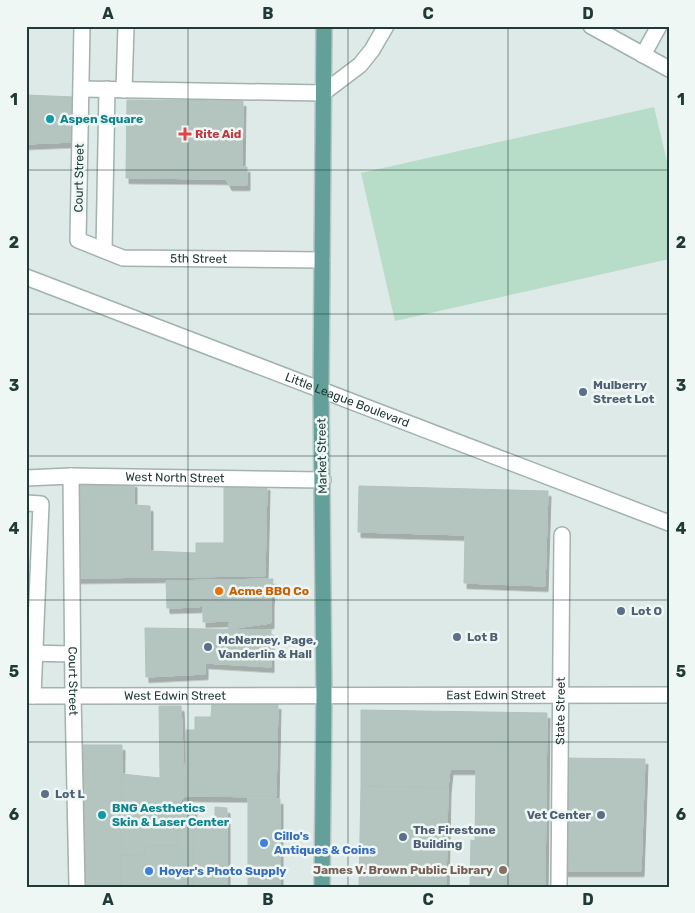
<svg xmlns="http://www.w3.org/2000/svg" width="695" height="913" font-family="Rubik,sans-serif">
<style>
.park{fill:#b7dcc7}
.building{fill:#b4c5c0;stroke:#b1c3bf;filter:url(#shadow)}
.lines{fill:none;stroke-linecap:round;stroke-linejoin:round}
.minor-casing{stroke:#a1b2af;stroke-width:18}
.major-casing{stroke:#bcc4c3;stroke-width:18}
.minor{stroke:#fff;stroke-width:15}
.major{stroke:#63a09a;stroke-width:15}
.grid{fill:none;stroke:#203a37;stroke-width:1;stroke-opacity:0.55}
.culture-dot{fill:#0f9aa8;stroke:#eff7f4;stroke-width:2}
.health-dot{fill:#e0444e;stroke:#eff7f4;stroke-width:2}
.service-dot{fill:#5c6f8a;stroke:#eff7f4;stroke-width:2}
.food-dot{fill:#e8710a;stroke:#eff7f4;stroke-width:2}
.shop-dot{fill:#3f7fe0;stroke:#eff7f4;stroke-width:2}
.education-dot{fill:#8d6e63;stroke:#eff7f4;stroke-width:2}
.labels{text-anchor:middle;stroke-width:5;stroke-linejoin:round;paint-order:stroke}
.culture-label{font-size:12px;font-weight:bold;fill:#0d838f;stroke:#eff7f4;text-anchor:start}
.health-label{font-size:12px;font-weight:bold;fill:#be3a42;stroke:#eff7f4;text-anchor:start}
.street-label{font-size:12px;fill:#203a37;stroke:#eff7f4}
.service-label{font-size:12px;font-weight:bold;fill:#4e5e75;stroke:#eff7f4;text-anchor:start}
.food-label{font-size:12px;font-weight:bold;fill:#c56008;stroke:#eff7f4;text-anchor:start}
.shop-label{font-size:12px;font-weight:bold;fill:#366cbe;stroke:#eff7f4;text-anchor:start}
.education-label{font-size:12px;font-weight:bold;fill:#785e54;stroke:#eff7f4;text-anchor:end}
.neatline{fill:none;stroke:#203a37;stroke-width:2}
.grid-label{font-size:16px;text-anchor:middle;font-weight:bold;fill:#203a37}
</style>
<defs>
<filter id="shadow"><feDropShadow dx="3" dy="5.5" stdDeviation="0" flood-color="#0004"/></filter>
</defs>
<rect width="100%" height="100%" fill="#deeae7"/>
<polygon class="park" points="654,107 669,170 669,259 395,321 361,173"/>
<g class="building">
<polygon points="26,95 75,97 73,142 26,144"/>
<polygon points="127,100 243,101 242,167 247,167 247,185 229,185 226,179 126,178"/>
<polygon points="76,479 134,482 134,505 150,506 150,551 196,553 196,543 224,543 224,485 267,485 265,576 77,578"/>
<polygon points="359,486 548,491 545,586 464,583 465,535 358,532"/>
<polygon points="273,579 271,601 203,602 200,607 167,608 166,581"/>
<polygon points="271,601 271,623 228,629 230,621 203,622 203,602"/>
<polygon points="145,628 271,630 271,667 205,663 205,674 146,677"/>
<polygon points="212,703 278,704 276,797 185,796 186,730 195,730 195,717 211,717"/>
<polygon points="159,706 181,706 185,796 178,805 178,846 145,846 145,856 121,855 122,774 160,778"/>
<polygon points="361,710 547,713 545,887 470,887 471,840 475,841 476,769 450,769 448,788 361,786"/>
<polygon points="82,745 122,745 121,887 81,887"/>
<polygon points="560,758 645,759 641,871 559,871"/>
<polygon points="361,786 448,788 446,887 359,887"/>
<rect x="248" y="799" width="32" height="88"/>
<polygon points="178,805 194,805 193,887 178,887"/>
<polygon points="215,807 227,808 227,887 193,887 194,822 215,822"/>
<polygon points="145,846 178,846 178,887 121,887 121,855 145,856"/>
</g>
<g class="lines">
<defs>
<g id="minor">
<path id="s1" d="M82,26l-4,214 45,18 199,2"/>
<polyline points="591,26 669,69"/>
<polyline points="643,55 659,26"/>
<polyline points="81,89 323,93 360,65 372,50 386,26"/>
<polyline points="124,90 126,26"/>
<polyline points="104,250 107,89"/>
<path id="s2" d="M26,277l643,246"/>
<path id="s3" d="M71,476l2,219 4,192"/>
<path id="s4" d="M26,478l45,-2 252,4"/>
<polyline points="26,503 41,504 33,696"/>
<polyline points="26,653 72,654"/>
<path id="s5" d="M26,696l643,-1"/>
<path id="s6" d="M559,887l3,-352"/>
</g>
<polyline id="major" points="322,887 324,695 321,389 324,26"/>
</defs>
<use href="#minor" class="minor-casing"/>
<use href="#major" class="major-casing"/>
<use href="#minor" class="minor"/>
<use href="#major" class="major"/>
</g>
<path class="grid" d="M188,26v861M348,26v861M508,26v861M26,170h643M26,314h643M26,456h643M26,600h643M26,742h643"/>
<g class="culture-dot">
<circle cx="50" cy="119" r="5"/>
<circle cx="102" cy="815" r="5"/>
</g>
<path class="health-dot" d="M182.5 126.5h5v5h5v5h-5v5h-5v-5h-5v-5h5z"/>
<g class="service-dot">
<circle cx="583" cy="392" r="5"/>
<circle cx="621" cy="611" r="5"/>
<circle cx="457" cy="637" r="5"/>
<circle cx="208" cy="647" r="5"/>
<circle cx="45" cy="794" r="5"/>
<circle cx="601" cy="815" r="5"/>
<circle cx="403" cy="837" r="5"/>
</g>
<circle class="food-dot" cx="219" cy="591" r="5"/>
<g class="shop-dot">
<circle cx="264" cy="843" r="5"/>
<circle cx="149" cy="871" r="5"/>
</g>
<circle class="education-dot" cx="503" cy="870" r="5"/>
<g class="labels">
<g class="culture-label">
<text x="60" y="123">Aspen Square</text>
<text x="112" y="812">BNG Aesthetics<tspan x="112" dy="14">Skin &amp; Laser Center</tspan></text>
</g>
<g class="health-label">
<text x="195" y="138">Rite Aid</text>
</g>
<g class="street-label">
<text transform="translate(79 178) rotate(-89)" y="4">Court Street</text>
<text dy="4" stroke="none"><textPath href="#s1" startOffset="338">5th Street</textPath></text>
<text dy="4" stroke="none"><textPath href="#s2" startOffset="344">Little League Boulevard</textPath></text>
<text transform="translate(322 456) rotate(-91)" y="4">Market Street</text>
<text dy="4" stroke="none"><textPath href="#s4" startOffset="149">West North Street</textPath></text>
<text dy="4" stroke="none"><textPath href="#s3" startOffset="205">Court Street</textPath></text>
<text dy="4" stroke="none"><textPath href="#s5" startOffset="149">West Edwin Street</textPath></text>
<text dy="4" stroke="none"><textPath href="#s5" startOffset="470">East Edwin Street</textPath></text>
<text dy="4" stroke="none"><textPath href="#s6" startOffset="176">State Street</textPath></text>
</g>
<g class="service-label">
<text x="593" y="389">Mulberry<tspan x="593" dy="14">Street Lot</tspan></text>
<text x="631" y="615">Lot O</text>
<text x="467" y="641">Lot B</text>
<text x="218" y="644">McNerney, Page,<tspan x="218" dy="14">Vanderlin &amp; Hall</tspan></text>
<text x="55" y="798">Lot L</text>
<text x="591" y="819" text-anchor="end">Vet Center</text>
<text x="413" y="834">The Firestone<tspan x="413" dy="14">Building</tspan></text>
</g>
<g class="food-label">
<text x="229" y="595">Acme BBQ Co</text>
</g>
<g class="shop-label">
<text x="274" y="840">Cillo's<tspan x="274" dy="14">Antiques &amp; Coins</tspan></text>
<text x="159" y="875">Hoyer's Photo Supply</text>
</g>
<g class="education-label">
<text x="493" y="874">James V. Brown Public Library</text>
</g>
</g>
<rect width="695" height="913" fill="none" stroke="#eff7f4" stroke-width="55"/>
<rect x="28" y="28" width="640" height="858" class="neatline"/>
<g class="grid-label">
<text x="108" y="19">A</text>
<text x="268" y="19">B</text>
<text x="428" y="19">C</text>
<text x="588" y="19">D</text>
<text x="14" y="105">1</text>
<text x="681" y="105">1</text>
<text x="14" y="248">2</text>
<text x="681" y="248">2</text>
<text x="14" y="391">3</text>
<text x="681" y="391">3</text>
<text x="14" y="534">4</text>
<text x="681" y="534">4</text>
<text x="14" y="677">5</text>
<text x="681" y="677">5</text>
<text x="14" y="820">6</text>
<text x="681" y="820">6</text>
<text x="108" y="905">A</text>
<text x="268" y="905">B</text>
<text x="428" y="905">C</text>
<text x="588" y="905">D</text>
</g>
</svg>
